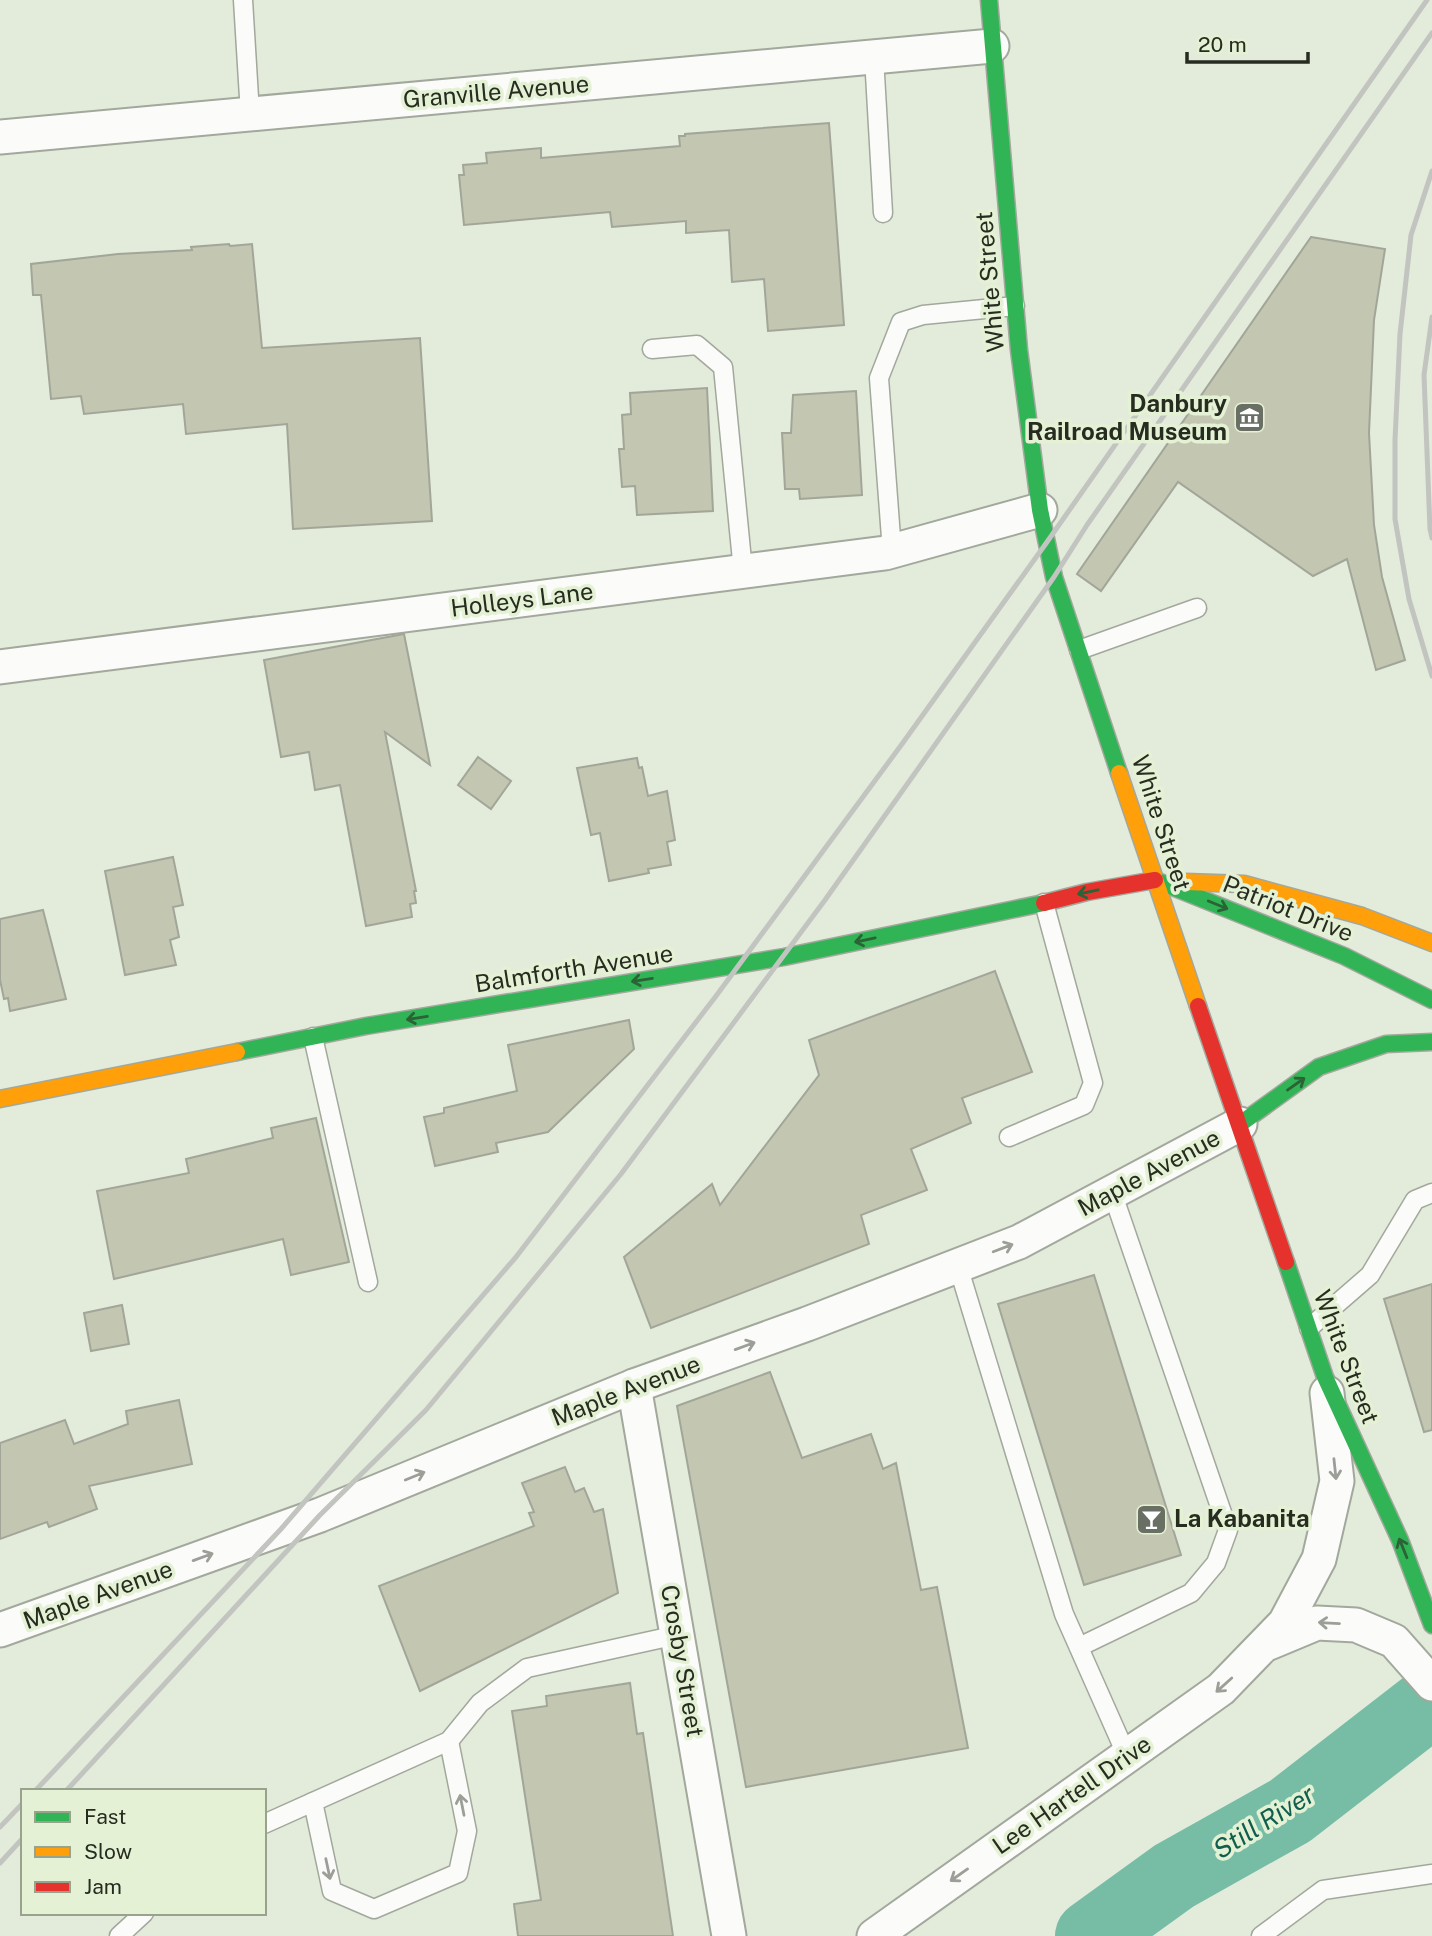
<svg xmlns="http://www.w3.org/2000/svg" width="1432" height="1936" font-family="'Public Sans',sans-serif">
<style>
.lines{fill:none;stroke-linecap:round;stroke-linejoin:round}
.river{stroke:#77bda6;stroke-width:72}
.building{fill:#c3c6b0;stroke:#a2a699;stroke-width:2}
.lane-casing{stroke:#a2a89c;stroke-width:21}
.street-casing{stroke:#a2a89c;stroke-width:37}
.fast-casing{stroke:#a2a89c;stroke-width:19}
.slow-casing{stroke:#a2a89c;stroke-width:19}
.jam-casing{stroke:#a2a89c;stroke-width:19}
.lane{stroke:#fbfcfa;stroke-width:18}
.street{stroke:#fbfcfa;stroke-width:33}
.fast{stroke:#30b455;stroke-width:16}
.slow{stroke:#ff9f0a;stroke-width:16}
.jam{stroke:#e5322d;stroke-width:16}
.rail{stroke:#c2c4c0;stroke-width:5}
.oneway{stroke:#2b6236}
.oneway2{stroke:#9c9e98}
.labels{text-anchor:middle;stroke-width:7;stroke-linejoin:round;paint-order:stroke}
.street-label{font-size:24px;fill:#272c21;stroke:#e4f1d5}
.poi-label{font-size:24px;font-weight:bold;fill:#272c21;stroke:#e4f1d5;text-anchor:end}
.water-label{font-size:26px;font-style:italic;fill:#105e4d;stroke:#e4f1d5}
</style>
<rect width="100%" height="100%" fill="#e3ebdb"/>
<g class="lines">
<polyline class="river" points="1091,1936 1174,1876 1290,1811 1432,1701"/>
</g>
<g class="building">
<polygon points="829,123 844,325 768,331 764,279 732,282 729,230 686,233 686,221 612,227 610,212 464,225 459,175 464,175 463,165 487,163 486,153 541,148 541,158 680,146 679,136 685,136 685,134"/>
<polygon points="1311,237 1385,249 1374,320 1369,433 1374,525 1382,577 1405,660 1376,670 1347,559 1313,576 1178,482 1101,591 1077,574"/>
<polygon points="229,244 230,246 252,244 262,348 420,338 432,521 293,529 287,424 186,434 183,404 84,414 81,396 51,399 41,295 33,295 31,264 118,254 192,250 191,247"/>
<polygon points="707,388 713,511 637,515 635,486 622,487 619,449 624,449 622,415 631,414 630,393"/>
<polygon points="856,391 862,495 800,499 799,489 785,489 782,433 791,433 793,395"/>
<polygon points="404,634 430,765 385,732 416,891 414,891 416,903 410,904 412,917 366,926 340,785 315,790 309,752 281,757 264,660"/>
<polygon points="478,757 511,781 491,809 458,785"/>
<polygon points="637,758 639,768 642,767 648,796 667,791 675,840 667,842 671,865 648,869 649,873 609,881 600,833 591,835 577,768"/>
<polygon points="173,857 183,905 173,907 179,937 170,940 176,965 125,975 105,871"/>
<polygon points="43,910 66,999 10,1011 8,998 4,999 0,980 0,919"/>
<polygon points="995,971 1032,1072 962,1098 971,1123 911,1149 927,1190 861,1215 869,1244 651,1328 624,1257 712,1184 720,1205 819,1075 809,1040"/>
<polygon points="629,1020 634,1049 548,1132 496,1143 498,1152 435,1166 424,1117 444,1113 444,1108 517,1091 508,1045"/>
<polygon points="316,1118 349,1262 291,1275 283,1239 114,1279 97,1191 189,1173 186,1159 273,1138 271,1128"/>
<polygon points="1094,1275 1181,1555 1084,1585 998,1304"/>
<polygon points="1432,1284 1432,1430 1424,1432 1384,1299"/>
<polygon points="122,1305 129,1344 91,1351 84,1313"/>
<polygon points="770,1372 802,1458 871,1434 883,1469 896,1463 921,1590 937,1587 968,1748 746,1787 677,1406"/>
<polygon points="179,1400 192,1464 89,1486 97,1509 49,1527 47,1522 0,1539 0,1443 65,1420 74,1444 128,1424 126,1411"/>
<polygon points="565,1467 575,1492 584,1488 594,1512 603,1509 618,1593 420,1691 379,1586 534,1526 529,1513 534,1512 522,1483"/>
<polygon points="630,1683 637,1734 643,1733 673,1936 518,1936 514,1904 541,1900 512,1711 547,1706 546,1696"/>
</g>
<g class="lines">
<defs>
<g id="lane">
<polyline points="243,0 250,114"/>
<polyline points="874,57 883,213"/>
<polyline points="652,349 697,345 723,367 743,571"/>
<polyline points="892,551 879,378 901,322 923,315 1015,306"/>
<polyline points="1079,650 1197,608"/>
<polyline points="313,1037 368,1282"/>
<polyline points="1009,1137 1084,1105 1093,1083 1044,903"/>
<polyline points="958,1266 1064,1614 1127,1756"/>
<polyline points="1309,1328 1370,1275 1415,1200 1432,1193"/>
<polyline points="1079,1647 1191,1593 1216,1563 1228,1530 1112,1192"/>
<polyline points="313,1802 332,1891 374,1909 458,1873 467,1831 449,1741"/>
<polyline points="264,1824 449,1741 480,1703 527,1668 677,1635"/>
<polyline points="119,1936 144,1913"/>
<polyline points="1261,1936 1323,1890 1432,1874"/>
</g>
<g id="street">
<polyline points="0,137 992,46"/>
<polyline points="0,667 885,553 1040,510"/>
<polyline points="634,1386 729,1936"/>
<polyline points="0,1630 320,1515 634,1386 807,1324 1019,1242 1240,1124"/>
<polyline points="1269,1643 1317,1623 1356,1625 1394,1641 1432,1684"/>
<polyline points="874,1936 1221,1689 1285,1623 1319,1559 1337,1481 1327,1393"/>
</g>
<g id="fast">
<polyline points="989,0 1019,350 1040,510 1054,577 1119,773"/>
<polyline points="1155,880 1344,956 1432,1000"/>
<polyline points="237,1052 366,1026 784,957 1044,903"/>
<polyline points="1240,1124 1319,1067 1386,1044 1432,1042"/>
<polyline points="1286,1262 1325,1377 1400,1540 1432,1625"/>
</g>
<g id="slow">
<polyline points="1119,773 1198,1006"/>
<polyline points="1185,882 1244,884 1362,916 1432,943"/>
<polyline points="0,1099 237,1052"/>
</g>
<g id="jam">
<polyline points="1044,903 1087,892 1155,880"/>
<polyline points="1198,1006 1286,1262"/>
</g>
</defs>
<use href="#lane" class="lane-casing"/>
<use href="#street" class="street-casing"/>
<use href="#fast" class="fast-casing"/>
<use href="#slow" class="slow-casing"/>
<use href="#jam" class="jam-casing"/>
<use href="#lane" class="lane"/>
<use href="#street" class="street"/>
<use href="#fast" class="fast"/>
<use href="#slow" class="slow"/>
<use href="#jam" class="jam"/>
<g class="rail">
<polyline points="1432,171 1411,235 1400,334 1395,440 1395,519 1409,599 1432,676"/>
<polyline points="1432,317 1424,375 1430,529 1432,538"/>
<polyline points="35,1791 281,1529 516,1257 716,996 902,744 1047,542 1427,0"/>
<polyline points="66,1791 320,1515 426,1410 621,1174 825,900 1054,577 1087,525 1432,33"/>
<polyline points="0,1827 23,1803"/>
<polyline points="0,1863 23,1838"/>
</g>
</g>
<defs><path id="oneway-shaft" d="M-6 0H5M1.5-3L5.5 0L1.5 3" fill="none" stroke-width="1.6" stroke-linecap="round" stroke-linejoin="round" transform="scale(1.75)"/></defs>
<g class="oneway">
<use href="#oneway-shaft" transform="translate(1088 892) rotate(168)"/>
<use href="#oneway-shaft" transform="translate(1218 905) rotate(22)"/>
<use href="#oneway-shaft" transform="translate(865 940) rotate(168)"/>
<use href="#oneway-shaft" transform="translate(642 980) rotate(171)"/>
<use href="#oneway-shaft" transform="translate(417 1018) rotate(171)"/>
<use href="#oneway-shaft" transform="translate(1296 1084) rotate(-35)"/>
<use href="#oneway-shaft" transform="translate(1403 1548) rotate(-112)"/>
</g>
<g class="oneway2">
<use href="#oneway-shaft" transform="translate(1003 1248) rotate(-21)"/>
<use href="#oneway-shaft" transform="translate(745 1346) rotate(-20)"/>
<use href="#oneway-shaft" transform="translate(1335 1469) rotate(84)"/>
<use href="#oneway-shaft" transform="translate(415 1476) rotate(-22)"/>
<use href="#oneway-shaft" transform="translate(203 1557) rotate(-20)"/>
<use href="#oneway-shaft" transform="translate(1329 1623) rotate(-177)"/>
<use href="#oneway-shaft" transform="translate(1224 1685) rotate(138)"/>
<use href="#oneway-shaft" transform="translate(462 1805) rotate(-101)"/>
<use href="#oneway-shaft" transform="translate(328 1869) rotate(78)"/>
<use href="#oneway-shaft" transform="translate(959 1875) rotate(145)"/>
</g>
<defs>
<symbol id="museum-square" viewBox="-11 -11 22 22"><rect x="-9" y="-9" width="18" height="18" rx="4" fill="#696f62" stroke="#e4f1d5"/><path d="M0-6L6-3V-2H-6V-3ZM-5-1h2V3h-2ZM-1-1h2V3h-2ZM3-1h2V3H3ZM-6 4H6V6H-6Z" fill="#fff"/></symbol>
<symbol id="bar-square" viewBox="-11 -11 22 22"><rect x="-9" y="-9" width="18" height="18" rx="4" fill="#696f62" stroke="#e4f1d5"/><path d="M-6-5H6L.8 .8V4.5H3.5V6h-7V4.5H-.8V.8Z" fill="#fff"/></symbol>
</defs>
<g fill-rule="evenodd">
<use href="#museum-square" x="1232" y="400" width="35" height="35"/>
<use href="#bar-square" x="1134" y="1502" width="35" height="35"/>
</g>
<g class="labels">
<g class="street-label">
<text transform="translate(496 92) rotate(-5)" y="8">Granville Avenue</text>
<text transform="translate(990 282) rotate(-95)" y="8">White Street</text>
<text transform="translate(522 600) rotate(-7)" y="8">Holleys Lane</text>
<text transform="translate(1161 823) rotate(72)" y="8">White Street</text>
<text transform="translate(1288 909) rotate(22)" y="8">Patriot Drive</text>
<text transform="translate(574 969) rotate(-9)" y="8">Balmforth Avenue</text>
<text transform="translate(1149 1173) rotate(-28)" y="8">Maple Avenue</text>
<text transform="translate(1346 1357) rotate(69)" y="8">White Street</text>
<text transform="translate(626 1391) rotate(-21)" y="8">Maple Avenue</text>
<text transform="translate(98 1595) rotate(-20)" y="8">Maple Avenue</text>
<text transform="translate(682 1661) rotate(80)" y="8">Crosby Street</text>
<text transform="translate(1072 1795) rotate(-35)" y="8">Lee Hartell Drive</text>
</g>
<g class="poi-label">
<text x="1227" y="412">Danbury<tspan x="1227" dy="28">Railroad Museum</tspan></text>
<text x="1174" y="1527" text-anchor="start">La Kabanita</text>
</g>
<g class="water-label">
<text transform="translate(1264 1822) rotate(-32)" y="9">Still River</text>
</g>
</g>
<rect x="21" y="1789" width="245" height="126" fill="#e4f1d5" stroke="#98a28d" stroke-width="2"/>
<rect x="35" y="1812" width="35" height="10" fill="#30b455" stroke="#98a28d" stroke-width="2"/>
<text x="84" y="1824" font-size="21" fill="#272c21">Fast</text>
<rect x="35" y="1847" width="35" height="10" fill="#ff9f0a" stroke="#98a28d" stroke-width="2"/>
<text x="84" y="1859" font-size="21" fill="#272c21">Slow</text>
<rect x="35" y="1882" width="35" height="10" fill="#e5322d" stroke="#98a28d" stroke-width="2"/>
<text x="84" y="1894" font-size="21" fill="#272c21">Jam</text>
<path d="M1187 52v10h121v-10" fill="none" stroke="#272c21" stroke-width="3.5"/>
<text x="1198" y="52" font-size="21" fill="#272c21" stroke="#e4f1d5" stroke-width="5" paint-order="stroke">20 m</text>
</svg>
